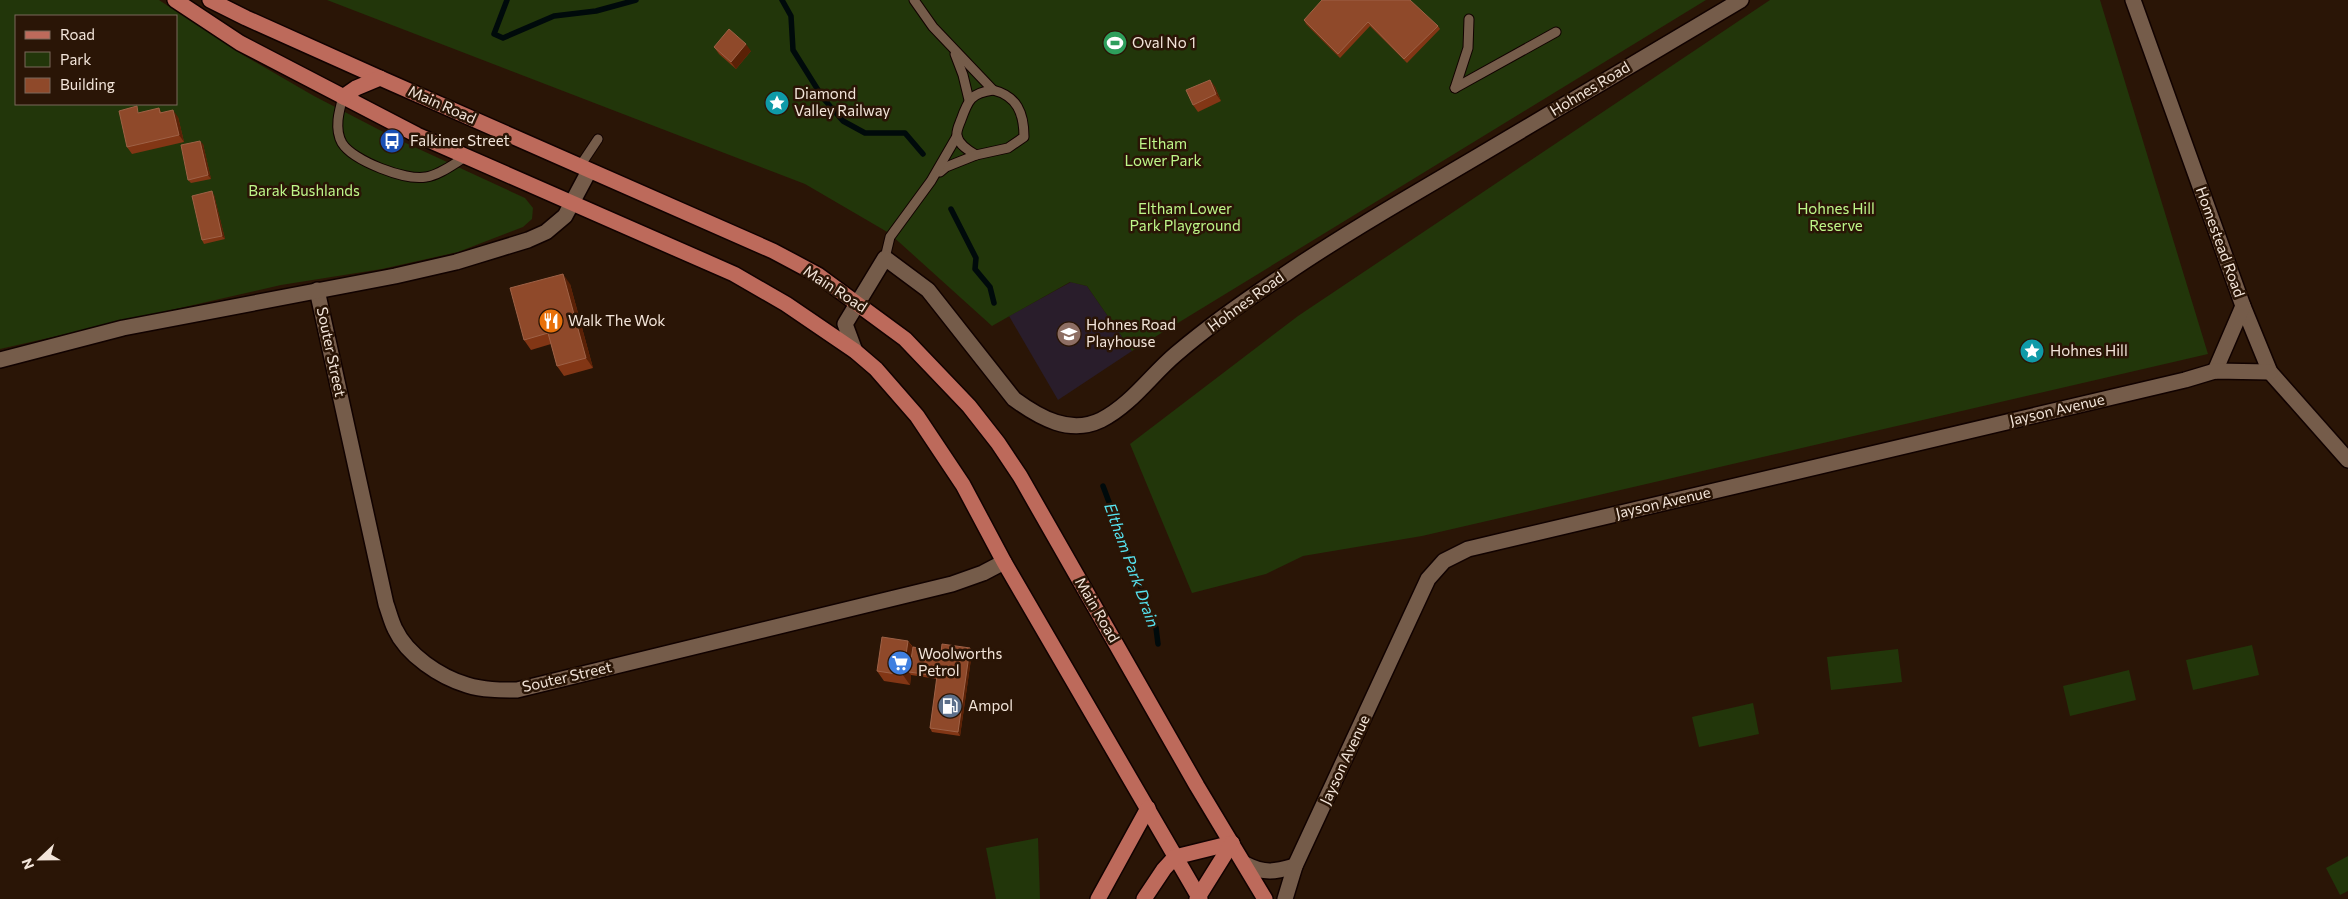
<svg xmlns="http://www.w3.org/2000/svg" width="2348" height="899" font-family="Commissioner,sans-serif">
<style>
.education{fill:#291d2b}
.green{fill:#22360a;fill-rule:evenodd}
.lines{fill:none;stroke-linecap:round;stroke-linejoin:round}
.stream{stroke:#000a0b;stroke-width:5.5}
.lane-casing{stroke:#110200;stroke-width:11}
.street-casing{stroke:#110200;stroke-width:18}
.primary-casing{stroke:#110200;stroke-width:18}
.lane{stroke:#755c4a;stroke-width:9}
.street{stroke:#755c4a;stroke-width:15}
.primary{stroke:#bd6a5b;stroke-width:15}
.wall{fill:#823615}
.shaded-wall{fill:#5a2106}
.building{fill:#8f492a;stroke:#9e6146}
.labels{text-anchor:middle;stroke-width:5;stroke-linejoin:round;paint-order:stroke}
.poi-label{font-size:15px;fill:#f3e5da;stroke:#2a1506;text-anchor:start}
.street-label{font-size:15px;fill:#f3e5da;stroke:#2a1506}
.park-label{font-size:15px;fill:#bef689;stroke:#2a1506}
.water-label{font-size:16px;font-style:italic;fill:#56e2ef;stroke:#2a1506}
</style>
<rect width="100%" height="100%" fill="#2a1506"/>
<polygon class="education" points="1071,282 1087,286 1132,351 1058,400 1009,316"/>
<g class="green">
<path d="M0,0h159l84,55 71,41 81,42 130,60 8,10 -1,11 -9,8 -65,25 -76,17 -101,16 -281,64zM16,16h160v88h-160z"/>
<polygon points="327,0 1706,0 1132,351 1087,286 1070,282 992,326 889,233 805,184"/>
<polygon points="1770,0 2100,0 2208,354 1422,536 1303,556 1266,574 1192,593 1130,444 1298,316"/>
<polygon points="2252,645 2259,675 2193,690 2186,660"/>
<polygon points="1898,649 1902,682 1831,690 1827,657"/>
<polygon points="2129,670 2136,700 2070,716 2063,686"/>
<polygon points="1753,703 1759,734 1699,747 1692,717"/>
<polygon points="1038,838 1040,899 996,899 986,848"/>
<polygon points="2348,856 2348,891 2340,895 2326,868"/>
</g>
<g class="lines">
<g class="stream">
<polyline points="507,0 494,34 503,38 554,16 596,11 636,0"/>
<polyline points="782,0 791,16 793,50 823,98 843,121 865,133 905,133 923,154"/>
<polyline points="951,209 976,258 975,269 990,287 994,303"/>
<polyline points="1103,486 1156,628 1158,644"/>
</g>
<defs>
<g id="lane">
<polyline points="914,0 933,27 993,90"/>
<polyline points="955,54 963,75 969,100"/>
<polyline points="1455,88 1556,32"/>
<polyline points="1455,88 1468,48 1469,19"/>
<path d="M993,90c24,6 31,23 31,47l-16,11 -32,7c-7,-4 -17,-10 -19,-19 -1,-5 2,-11 4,-16 7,-20 10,-27 32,-30z"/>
<path d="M343,97c-4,14 -9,32 -1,46 11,18 64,38 84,34 14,-2 29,-14 41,-21"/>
<polyline points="580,166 598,139"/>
<polyline points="940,172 946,167 976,155"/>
<polyline points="885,258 890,237 931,181 957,136"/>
</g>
<g id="street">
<polyline points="2133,0 2243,306 2270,372 2348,460"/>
<path d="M317,290l69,314c3,8 5,17 9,25 12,26 45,48 72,56 16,5 33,5 50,5l435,-106 31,-11 21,-11"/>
<path d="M855,351l-10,-27 40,-66 43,32 86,109c26,19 56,36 87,21 30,-15 50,-45 75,-66 34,-29 71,-55 108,-79 63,-43 130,-81 196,-120 87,-52 174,-103 261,-155"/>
<polyline points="0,360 123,328 395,276 456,262 528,240 546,232 565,216 589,171"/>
<polyline points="2215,371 2243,306"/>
<path d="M1245,864c20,10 29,8 50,2"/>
<polyline points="1285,899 1295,866 1428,579 1444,561 1468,549 2185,380 2215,371 2270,372"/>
</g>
<g id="primary">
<polyline points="175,0 240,43 417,135 734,274 786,304 855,351 876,369 917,416 963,485 1004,562 1200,899"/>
<polyline points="210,0 246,18 380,78 773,251 818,275 905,339 969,406 998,443 1020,476 1197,786 1265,899"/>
<polyline points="343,97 356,88 380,78"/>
<polyline points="1098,899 1148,808"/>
<polyline points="1144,899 1164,869 1175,857 1232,843"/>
<polyline points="1197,899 1232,843"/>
</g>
</defs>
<use href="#lane" class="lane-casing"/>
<use href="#street" class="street-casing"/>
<use href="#primary" class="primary-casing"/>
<use href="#lane" class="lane"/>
<use href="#street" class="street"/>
<use href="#primary" class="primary"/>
</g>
<g class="wall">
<polygon points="1304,20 1438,26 1440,29 1407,63 1370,26 1340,58 1306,24"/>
<polygon points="714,47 751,51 736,69 719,54"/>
<polygon points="1210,80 1215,87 1221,101 1198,112 1193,105"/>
<polygon points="159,108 161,112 178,117 184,142 132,154 127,147 141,113"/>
<polygon points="203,144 211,179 191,183 188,180"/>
<polygon points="214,195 225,239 204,244 202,240"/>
<polygon points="570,284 593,368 564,376 557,366 551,344 531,350 524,340"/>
<polygon points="908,641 913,647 941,652 970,648 972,652 960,736 932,732 930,728 937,679 911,675 910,685 884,681 877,671"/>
</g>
<g class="shaded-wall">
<polygon points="746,44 751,51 736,69 731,62"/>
<polygon points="1210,80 1215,87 1221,101 1216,94"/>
<polygon points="173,110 178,117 184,142 179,135"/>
<polygon points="200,141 203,144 211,179 208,175"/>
<polygon points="212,191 214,195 225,239 222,236"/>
<polygon points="563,274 570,284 593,368 586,358"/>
<polygon points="908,641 915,651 909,672 911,675 910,685 903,675"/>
<polygon points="970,648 972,652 960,736 958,732"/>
</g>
<g class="building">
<polygon points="1322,0 1410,0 1438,26 1404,59 1368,22 1338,54 1304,20"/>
<polygon points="729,29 746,44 731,62 714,47"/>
<polygon points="1210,80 1216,94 1193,105 1186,90"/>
<polygon points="137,106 138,113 159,108 160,113 173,110 179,135 127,147 119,111"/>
<polygon points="200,141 208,175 188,180 181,145"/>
<polygon points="212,191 222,236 202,240 192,196"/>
<polygon points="563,274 586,358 557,366 548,333 524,340 510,288"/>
<polygon points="882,637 908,641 903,675 877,671"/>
<polygon points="942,644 970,648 958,732 930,728 937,676 909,672 913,647 941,652"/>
</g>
<defs>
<symbol id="stadium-disc" viewBox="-11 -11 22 22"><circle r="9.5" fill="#2e9e5b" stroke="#2a1506"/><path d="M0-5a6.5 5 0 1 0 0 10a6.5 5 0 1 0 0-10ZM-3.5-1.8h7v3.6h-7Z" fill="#fff"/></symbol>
<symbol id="sight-disc" viewBox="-11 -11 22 22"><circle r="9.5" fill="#0f9aa8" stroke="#2a1506"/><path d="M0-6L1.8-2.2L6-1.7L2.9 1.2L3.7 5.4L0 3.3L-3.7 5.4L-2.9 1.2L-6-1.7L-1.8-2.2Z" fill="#fff"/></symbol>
<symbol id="bus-disc" viewBox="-11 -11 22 22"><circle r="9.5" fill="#1a4fb4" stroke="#2a1506"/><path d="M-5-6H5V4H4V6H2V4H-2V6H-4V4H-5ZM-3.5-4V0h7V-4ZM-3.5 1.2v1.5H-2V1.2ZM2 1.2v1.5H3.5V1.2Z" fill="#fff"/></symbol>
<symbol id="restaurant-disc" viewBox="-11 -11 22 22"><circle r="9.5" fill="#e8710a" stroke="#2a1506"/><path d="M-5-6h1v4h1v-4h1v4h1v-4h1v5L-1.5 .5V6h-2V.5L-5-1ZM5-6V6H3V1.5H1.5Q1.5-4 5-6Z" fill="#fff"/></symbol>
<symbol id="school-disc" viewBox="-11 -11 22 22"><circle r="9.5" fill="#8d6e63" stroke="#2a1506"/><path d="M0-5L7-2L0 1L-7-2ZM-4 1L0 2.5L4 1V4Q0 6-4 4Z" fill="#fff"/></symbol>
<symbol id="supermarket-disc" viewBox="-11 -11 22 22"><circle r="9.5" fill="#3f7fe0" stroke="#2a1506"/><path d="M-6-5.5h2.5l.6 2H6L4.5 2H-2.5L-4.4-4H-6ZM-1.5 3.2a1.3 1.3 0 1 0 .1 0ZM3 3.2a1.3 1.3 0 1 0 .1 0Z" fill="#fff"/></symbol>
<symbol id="fuel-disc" viewBox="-11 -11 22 22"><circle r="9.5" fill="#5c6f8a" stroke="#2a1506"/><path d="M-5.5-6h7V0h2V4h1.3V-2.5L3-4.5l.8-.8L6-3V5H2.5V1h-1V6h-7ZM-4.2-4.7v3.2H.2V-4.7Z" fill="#fff"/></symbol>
</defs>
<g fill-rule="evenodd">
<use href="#stadium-disc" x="1101" y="29" width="28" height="28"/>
<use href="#sight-disc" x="763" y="89" width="28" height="28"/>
<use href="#bus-disc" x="378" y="127" width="28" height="28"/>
<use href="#restaurant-disc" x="537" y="307" width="28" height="28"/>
<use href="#school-disc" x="1055" y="320" width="28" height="28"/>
<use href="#sight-disc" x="2018" y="337" width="28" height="28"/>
<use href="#supermarket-disc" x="886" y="649" width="28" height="28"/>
<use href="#fuel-disc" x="936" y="692" width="28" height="28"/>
</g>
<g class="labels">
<g class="poi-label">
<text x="1132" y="48">Oval No 1</text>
<text x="794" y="99">Diamond<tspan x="794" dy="17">Valley Railway</tspan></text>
<text x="410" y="146">Falkiner Street</text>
<text x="568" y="326">Walk The Wok</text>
<text x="1086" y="330">Hohnes Road<tspan x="1086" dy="17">Playhouse</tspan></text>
<text x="2050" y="356">Hohnes Hill</text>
<text x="918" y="659">Woolworths<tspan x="918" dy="17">Petrol</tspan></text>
<text x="968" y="711">Ampol</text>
</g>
<g class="street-label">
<text transform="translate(1590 89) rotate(-31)" y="5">Hohnes Road</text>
<text transform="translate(442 105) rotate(24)" y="5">Main Road</text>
<text transform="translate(2220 242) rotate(70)" y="5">Homestead Road</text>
<text transform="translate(835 289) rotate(33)" y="5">Main Road</text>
<text transform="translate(1246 302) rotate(-36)" y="5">Hohnes Road</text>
<text transform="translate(331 352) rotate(78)" y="5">Souter Street</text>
<text transform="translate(2057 410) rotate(-13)" y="5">Jayson Avenue</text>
<text transform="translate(1663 503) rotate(-13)" y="5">Jayson Avenue</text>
<text transform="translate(1097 610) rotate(60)" y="5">Main Road</text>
<text transform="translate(567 677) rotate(-13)" y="5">Souter Street</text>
<text transform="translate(1345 760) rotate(-65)" y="5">Jayson Avenue</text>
</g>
<g class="park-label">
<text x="1163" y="149">Eltham<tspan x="1163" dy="17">Lower Park</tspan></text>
<text x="304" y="196">Barak Bushlands</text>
<text x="1185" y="214">Eltham Lower<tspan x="1185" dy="17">Park Playground</tspan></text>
<text x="1836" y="214">Hohnes Hill<tspan x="1836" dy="17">Reserve</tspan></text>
</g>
<g class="water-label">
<text transform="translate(1132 565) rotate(70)" y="6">Eltham Park Drain</text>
</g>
</g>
<rect x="15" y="15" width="162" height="90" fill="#2a1506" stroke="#7a685b"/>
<rect x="25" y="31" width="25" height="8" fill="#bd6a5b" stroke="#7a685b"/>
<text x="60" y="40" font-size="15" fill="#f3e5da">Road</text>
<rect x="25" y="52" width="25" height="15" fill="#22360a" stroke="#7a685b"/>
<text x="60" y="65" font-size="15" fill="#f3e5da">Park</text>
<rect x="25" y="78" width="25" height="15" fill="#8f492a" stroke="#7a685b"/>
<text x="60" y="90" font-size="15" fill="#f3e5da">Building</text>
<g transform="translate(40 859) rotate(248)" stroke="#2a1506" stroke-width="4" paint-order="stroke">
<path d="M0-4L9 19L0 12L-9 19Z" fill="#f3e5da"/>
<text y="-8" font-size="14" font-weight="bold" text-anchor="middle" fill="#f3e5da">N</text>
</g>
</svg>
